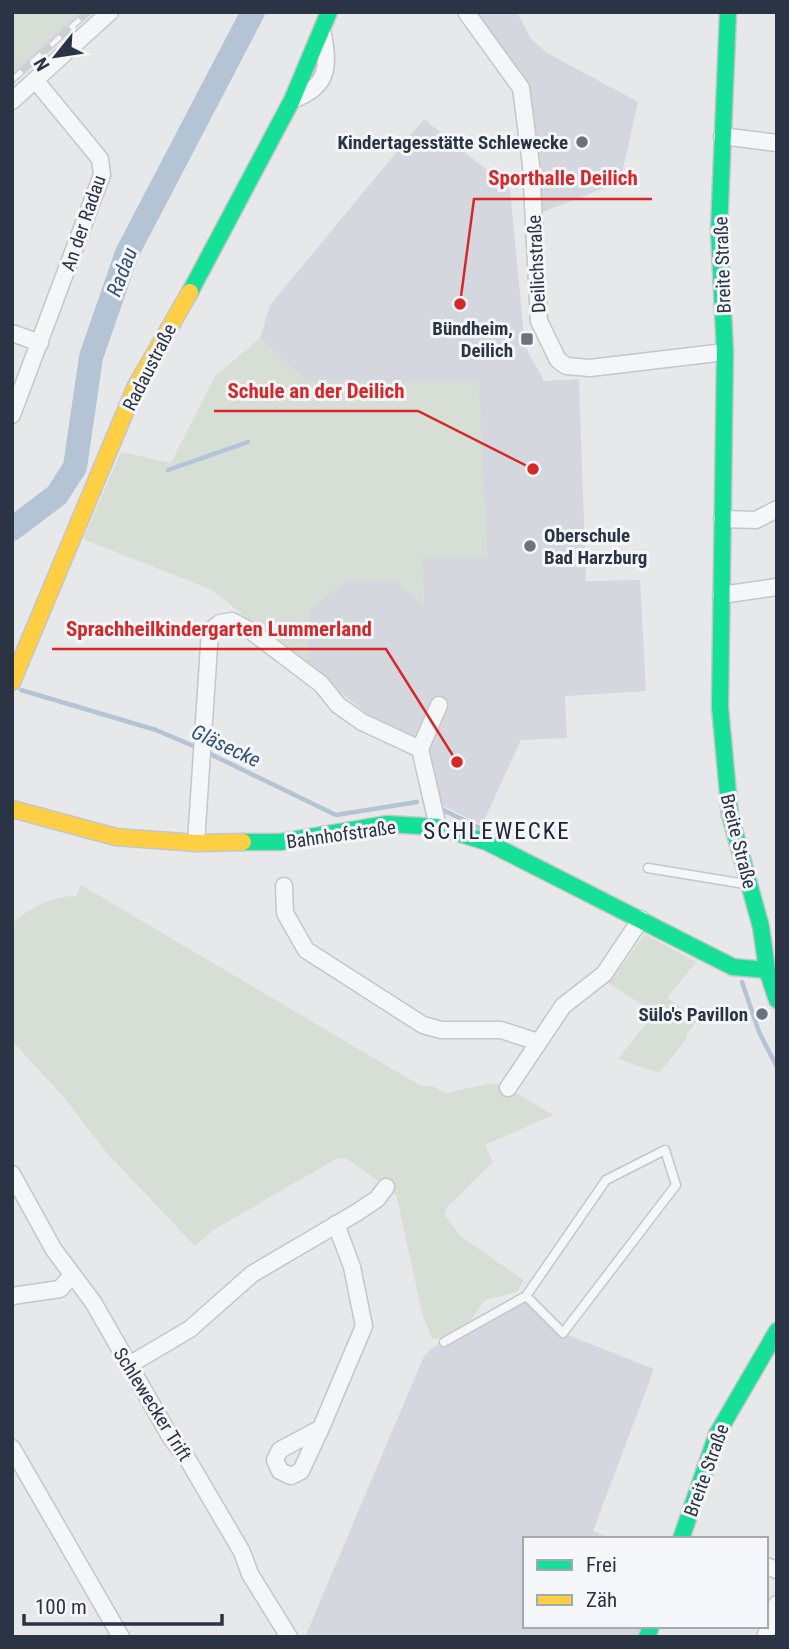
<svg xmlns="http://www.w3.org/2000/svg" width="789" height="1649" font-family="'Roboto Condensed',sans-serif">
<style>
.built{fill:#d4d7dd}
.green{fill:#d6ded6}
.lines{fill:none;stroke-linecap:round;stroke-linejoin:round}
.stream{stroke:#b4c4d5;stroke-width:4.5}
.river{stroke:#b4c4d5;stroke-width:24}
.lane-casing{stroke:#c4c6c8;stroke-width:11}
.street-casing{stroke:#c4c6c8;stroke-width:19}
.fast-casing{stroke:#c4c6c8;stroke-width:19}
.slow-casing{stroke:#c4c6c8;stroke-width:19}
.lane{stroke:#f5f6f7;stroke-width:8}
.street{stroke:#f5f6f7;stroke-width:16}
.fast{stroke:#16e098;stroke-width:16}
.slow{stroke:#ffcf43;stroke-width:16}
.rail-casing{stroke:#cecfd2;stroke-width:7}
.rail{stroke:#f4f6f9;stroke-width:4.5;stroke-dasharray:13;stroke-linecap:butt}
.poi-dot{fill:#6c737f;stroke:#f4f6f9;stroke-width:2.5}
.labels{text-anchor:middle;stroke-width:6;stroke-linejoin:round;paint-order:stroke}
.poi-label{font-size:19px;font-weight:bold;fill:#2b3445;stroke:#f4f6f9;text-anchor:end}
.street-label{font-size:19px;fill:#2b3445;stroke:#f4f6f9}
.water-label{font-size:21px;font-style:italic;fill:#34527a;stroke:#f4f6f9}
.quarter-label{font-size:23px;letter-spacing:2px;fill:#1d2536;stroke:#f4f6f9}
.leader{fill:none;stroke:#d62828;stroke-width:2.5}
.callout-dot{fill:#d62828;stroke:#f4f6f9;stroke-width:2.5}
.callout-label{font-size:21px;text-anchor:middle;font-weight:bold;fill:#d62828;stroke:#f4f6f9;stroke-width:6;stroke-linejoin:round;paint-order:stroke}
</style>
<rect width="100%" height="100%" fill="#e6e8ea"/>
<g class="built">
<polygon points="79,12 94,12 12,85 12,72"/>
<polygon points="474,12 517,12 531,39 547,53 638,102 620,182 543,212 531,98 525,81"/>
<polygon points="424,119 510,189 525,346 544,381 579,379 586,581 640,580 646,691 565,696 567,738 521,740 482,825 437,803 424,749 367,719 364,711 307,667 309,610 348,579 394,580 424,605 422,559 479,382 307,382 260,338 270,305"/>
<polygon points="526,1296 563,1333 654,1369 593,1531 613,1539 525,1539 525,1626 644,1626 640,1637 305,1637 424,1356 431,1349"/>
</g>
<g class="green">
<polygon points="12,12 79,12 12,72"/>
<polygon points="260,338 307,382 479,382 487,557 422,559 424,607 394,580 348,579 309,610 307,667 212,590 83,539 121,452 171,463 215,376"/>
<path d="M81,885l340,201 14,1 10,6 48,-10 11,3 49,29 -68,30 8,17 -46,45 -2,8 15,21 64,44 -7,12 -32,8 -14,20 -27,17 -12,2 -10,-26 -26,-119 -50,-36 -10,1 -123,71 -18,16 -89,-94 -43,-56 -51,-55v-117c15,-16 44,-29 64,-28z"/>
<polygon points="645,934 696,962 667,998 698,1019 686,1035 687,1038 659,1073 618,1059 655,1013 607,982 613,978"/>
</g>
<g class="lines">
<g class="stream">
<polyline points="168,470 248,442"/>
<polyline points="21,690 156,730 198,748"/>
<polyline points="206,752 336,815 417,802"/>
<polyline points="443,810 480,828"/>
<polyline points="742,982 759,1032 777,1067"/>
</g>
<polyline class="river" points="12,529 57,495 75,467 91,357 127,253 253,12"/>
<defs>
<g id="lane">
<polyline points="648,868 745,884"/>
<polyline points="444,1342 526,1296 606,1180 665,1150 676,1185 563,1333 526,1296"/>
</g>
<g id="street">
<polyline points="466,12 521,88 531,165 539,321 558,360 566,366 590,368 725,352"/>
<path d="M292,100c37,-13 38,-34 30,-70"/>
<polyline points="12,101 110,12"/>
<polyline points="722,136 777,143"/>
<polyline points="12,333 40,343"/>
<polyline points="12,415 102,175 100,159 36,81"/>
<polyline points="722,519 756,520 777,509"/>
<polyline points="721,595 777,587"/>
<polyline points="438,827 420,749 439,705"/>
<polyline points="196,843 210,631 220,623 232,621 251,631 321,684 338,705 362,722 420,749"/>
<polyline points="284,886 285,913 306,950 423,1025 441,1030 501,1030 538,1042"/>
<polyline points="508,1088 563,1006 604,974 641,919"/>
<polyline points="12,1174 54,1250 93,1302 171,1438 188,1460 242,1552 250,1574 289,1637"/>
<polyline points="12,1296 60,1289 72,1275"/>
<polyline points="129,1365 190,1329 252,1274 356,1213 377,1199 386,1187"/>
<polyline points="321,1428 301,1471 291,1476 280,1471 275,1460 280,1450 321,1428 364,1326 352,1267 336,1224"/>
<polyline points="12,1448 121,1637"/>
<polyline points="766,1566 777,1570"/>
<polyline points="765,1637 777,1604"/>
</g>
<g id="fast">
<polyline points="728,12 719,230 725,352 720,707 730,815 761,927 767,970 777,1000"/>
<polyline points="190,292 292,100 329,12"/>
<polyline points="243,842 280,842 387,824 438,827 487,842 733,967 767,970"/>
<polyline points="681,1539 717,1434 777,1331"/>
<polyline points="647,1637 651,1626"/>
</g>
<g id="slow">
<polyline points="12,682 136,386 190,292"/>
<polyline points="12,809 116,837 196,843 243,842"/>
</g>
</defs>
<use href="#lane" class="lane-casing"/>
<use href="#street" class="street-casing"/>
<use href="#fast" class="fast-casing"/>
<use href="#slow" class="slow-casing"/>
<use href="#lane" class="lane"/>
<use href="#street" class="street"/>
<use href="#fast" class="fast"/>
<use href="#slow" class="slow"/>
<defs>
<polyline id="rail" points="12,80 88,12"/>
</defs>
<use href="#rail" class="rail-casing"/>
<use href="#rail" class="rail"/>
</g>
<g class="poi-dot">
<circle cx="582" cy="142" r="7"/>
<rect x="520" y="332" width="14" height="14" rx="3.5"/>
<circle cx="530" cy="546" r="7"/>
<circle cx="762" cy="1014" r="7"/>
</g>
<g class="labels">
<g class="poi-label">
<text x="568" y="149">Kindertagesstätte Schlewecke</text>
<text x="513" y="335">Bündheim,<tspan x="513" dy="22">Deilich</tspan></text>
<text x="544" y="542" text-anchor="start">Oberschule<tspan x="544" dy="22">Bad Harzburg</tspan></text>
<text x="748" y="1021">Sülo's Pavillon</text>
</g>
<g class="street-label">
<text transform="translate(83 223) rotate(-71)" y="7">An der Radau</text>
<text transform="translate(536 264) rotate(-93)" y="7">Deilichstraße</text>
<text transform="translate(722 265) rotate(-92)" y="7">Breite Straße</text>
<text transform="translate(149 367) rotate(-63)" y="7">Radaustraße</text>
<text transform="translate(341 834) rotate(-8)" y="7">Bahnhofstraße</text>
<text transform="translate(739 841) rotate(76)" y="7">Breite Straße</text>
<text transform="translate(153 1404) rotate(58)" y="7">Schlewecker Trift</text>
<text transform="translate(706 1470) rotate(-70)" y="7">Breite Straße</text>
</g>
<g class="water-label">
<text transform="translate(122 272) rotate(-69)" y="7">Radau</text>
<text transform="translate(226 746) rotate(25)" y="7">Gläsecke</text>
</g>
<g class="quarter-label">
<text x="497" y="839">SCHLEWECKE</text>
</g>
</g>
<path class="leader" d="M460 304L474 199H652M533 469L418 411H214M457 762L386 649H52"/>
<g class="callout-dot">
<circle cx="460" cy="304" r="7"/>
<circle cx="533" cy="469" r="7"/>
<circle cx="457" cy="762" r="7"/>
</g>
<g class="callout-label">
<text x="563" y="185">Sporthalle Deilich</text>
<text x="316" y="398">Schule an der Deilich</text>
<text x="219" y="636">Sprachheilkindergarten Lummerland</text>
</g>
<rect width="789" height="1649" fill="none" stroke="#2b3445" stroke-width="28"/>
<rect x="523" y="1537" width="245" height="91" fill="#f4f6f9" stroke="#a4a8b1" stroke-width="2"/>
<rect x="537" y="1560" width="35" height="10" fill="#16e098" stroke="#a4a8b1" stroke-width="2"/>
<text x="586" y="1572" font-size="21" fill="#2b3445">Frei</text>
<rect x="537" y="1595" width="35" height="10" fill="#ffcf43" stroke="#a4a8b1" stroke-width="2"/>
<text x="586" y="1607" font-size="21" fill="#2b3445">Zäh</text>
<g transform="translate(56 56) rotate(240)" stroke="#f4f6f9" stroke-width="5" paint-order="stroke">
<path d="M0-5L12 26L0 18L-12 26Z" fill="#2b3445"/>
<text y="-10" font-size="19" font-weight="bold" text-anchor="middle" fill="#2b3445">N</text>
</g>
<path d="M24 1614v10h198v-10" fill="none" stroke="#2b3445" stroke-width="3.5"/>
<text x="35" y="1614" font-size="21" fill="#2b3445" stroke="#f4f6f9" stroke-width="5" paint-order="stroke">100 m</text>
</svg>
